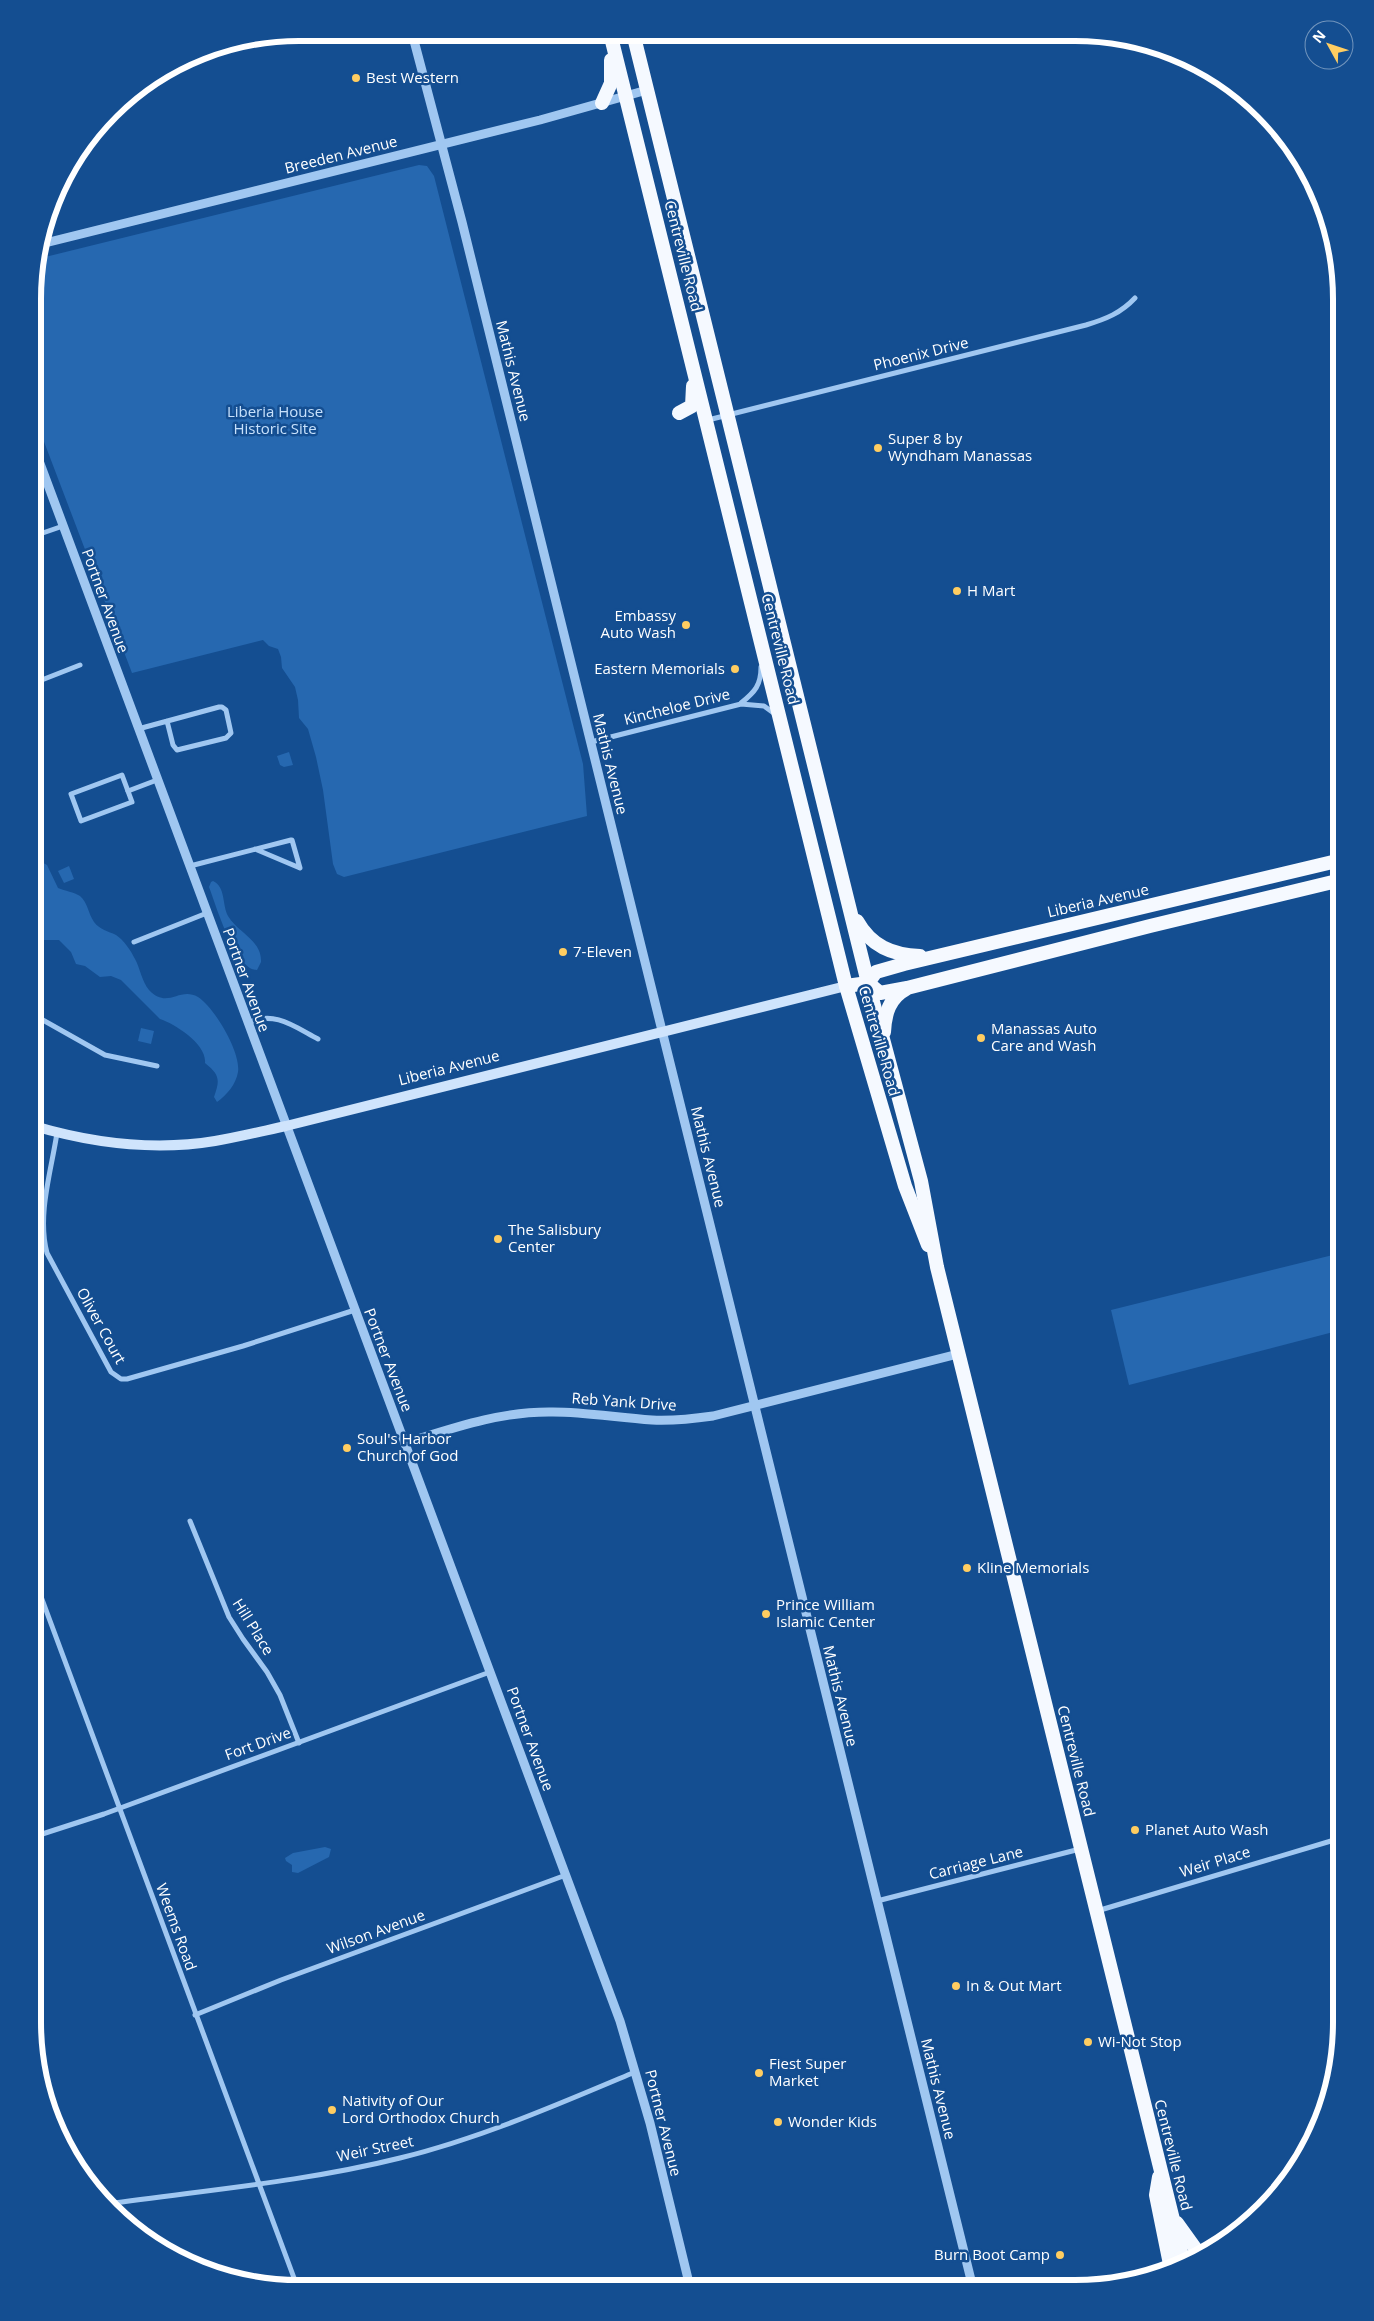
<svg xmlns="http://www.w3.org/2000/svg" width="1374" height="2321" font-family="'Open Sans',sans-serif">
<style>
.green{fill:#2668b0}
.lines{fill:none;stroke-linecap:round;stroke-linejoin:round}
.minor{stroke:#a0c7f1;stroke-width:5}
.tertiary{stroke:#a0c7f1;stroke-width:9}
.secondary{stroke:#cfe4fc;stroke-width:10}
.trunk{stroke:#f5f9ff;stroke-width:14}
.poi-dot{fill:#ffcd61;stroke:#144e91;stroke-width:2}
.labels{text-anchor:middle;stroke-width:5;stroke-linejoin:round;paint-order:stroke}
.poi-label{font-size:15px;fill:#fff;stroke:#144e91;text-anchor:start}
.street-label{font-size:15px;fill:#fff;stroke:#144e91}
.park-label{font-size:15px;fill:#c7e1fc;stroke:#144e91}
.rim{fill:none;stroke:#fff;stroke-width:6}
</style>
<rect width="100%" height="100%" fill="#144e91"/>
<g class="green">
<polygon points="419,165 427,166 434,176 583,764 587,816 344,877 337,874 333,864 323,790 316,757 308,729 299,718 298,700 295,687 282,668 281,657 278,649 269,646 263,640 132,673 35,418 35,265 37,259"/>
<polygon points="289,752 293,765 284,767 280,765 277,756"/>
<path d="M34,858l13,7 11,23c7,3 16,4 22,8 8,7 8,17 14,26 6,8 14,9 22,13 8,5 15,16 19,24 5,9 7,23 14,31 19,20 30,-4 49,7 16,10 43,55 40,75 -2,12 -11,23 -21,30l-3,-5c6,-17 6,-22 -9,-34 2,-19 -30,-39 -45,-44l-39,-39 -10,-4 -11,1 -15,-11 -9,-2 -5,-12 -12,-12h-17l-3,-18 -5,-4z"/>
<polygon points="69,866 74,879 64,883 58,871"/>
<path d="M213,881c13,6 9,24 15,35 10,17 34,24 33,46l-4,8c-22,0 -41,-65 -48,-83l2,-5z"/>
<polygon points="141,1028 154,1031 151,1044 138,1041"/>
<polygon points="1341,1253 1341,1330 1129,1385 1111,1310"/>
<polygon points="325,1847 331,1849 329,1857 298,1873 292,1872 292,1865 286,1861 285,1858 293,1853"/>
</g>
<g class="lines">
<g class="minor">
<path d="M708,420l378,-95c20,-6 35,-12 49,-27"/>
<polyline points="34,536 63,526"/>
<polyline points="34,683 80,665"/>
<path d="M741,703c14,-11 20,-18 20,-36"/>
<polyline points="138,729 219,707 222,707 226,710 231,733 226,738 177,750 173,745 167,721"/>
<polyline points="591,742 741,704 764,706 775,714"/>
<polygon points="122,775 132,802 81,821 71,794"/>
<polyline points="128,791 157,780"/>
<polyline points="190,866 291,840 292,840 300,868 255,849"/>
<polyline points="134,942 207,913"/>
<polyline points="34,1015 105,1055 157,1066"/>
<path d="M248,1023c26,-13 47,4 70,16"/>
<path d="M57,1133c-6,39 -20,82 -10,120l64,119 10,7h6l116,-33 112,-36"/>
<polyline points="190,1521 229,1617 243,1639 267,1672 280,1695 299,1743"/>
<polyline points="33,1575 297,2286"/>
<polyline points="33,1837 104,1814 490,1672"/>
<polyline points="877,1901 1080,1849"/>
<polyline points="1097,1911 1341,1838"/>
<polyline points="195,2015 281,1980 566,1875"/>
<path d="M107,2204c98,-14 197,-22 293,-46 81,-20 159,-54 235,-86"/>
</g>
<g class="tertiary">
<polyline points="412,33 462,222 973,2288"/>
<polyline points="41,244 540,120 647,90"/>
<polyline points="35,450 620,2021 650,2123 690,2287"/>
<path d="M405,1443c48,-15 96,-32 148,-31 33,0 66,6 99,8 21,1 40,-1 61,-4l245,-62"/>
</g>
<path class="secondary" d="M34,1126c58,17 121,25 181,15 24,-4 48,-10 71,-15l560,-140"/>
<g class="trunk">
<polyline points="610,33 846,986 905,1186 928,1245"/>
<polyline points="633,33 868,983 921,1181 937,1267 1184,2264"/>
<polyline points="602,103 611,83 611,60"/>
<polyline points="679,413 692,406 693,386"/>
<path d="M857,921c14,25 35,34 63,35"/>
<polyline points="868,983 880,993 907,988 1150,926 1341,880"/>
<polyline points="846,986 868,983 876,972 904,964 1341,860"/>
<path d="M884,1032c1,-18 5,-34 22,-43"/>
<polyline points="1159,2177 1156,2195 1171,2269"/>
<polyline points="1177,2223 1200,2255"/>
</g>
</g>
<g class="poi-dot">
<circle cx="356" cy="78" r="5"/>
<circle cx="878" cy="448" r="5"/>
<circle cx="957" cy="591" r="5"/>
<circle cx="686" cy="625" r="5"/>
<circle cx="735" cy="669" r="5"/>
<circle cx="563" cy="952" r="5"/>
<circle cx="981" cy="1038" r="5"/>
<circle cx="498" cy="1239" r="5"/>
<circle cx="347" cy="1448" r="5"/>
<circle cx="967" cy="1568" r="5"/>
<circle cx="766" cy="1614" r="5"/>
<circle cx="1135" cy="1830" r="5"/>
<circle cx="956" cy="1986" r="5"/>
<circle cx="1088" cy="2042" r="5"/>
<circle cx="759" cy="2073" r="5"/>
<circle cx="332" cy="2110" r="5"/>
<circle cx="778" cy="2122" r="5"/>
<circle cx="1060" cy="2255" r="5"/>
</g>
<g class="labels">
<g class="poi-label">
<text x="366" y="83">Best Western</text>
<text x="888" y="444">Super 8 by<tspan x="888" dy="17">Wyndham Manassas</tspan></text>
<text x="967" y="596">H Mart</text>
<text x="676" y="621" text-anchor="end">Embassy<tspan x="676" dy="17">Auto Wash</tspan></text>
<text x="725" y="674" text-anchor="end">Eastern Memorials</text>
<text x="573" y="957">7-Eleven</text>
<text x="991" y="1034">Manassas Auto<tspan x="991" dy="17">Care and Wash</tspan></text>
<text x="508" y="1235">The Salisbury<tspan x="508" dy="17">Center</tspan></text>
<text x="357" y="1444">Soul's Harbor<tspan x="357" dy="17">Church of God</tspan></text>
<text x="977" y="1573">Kline Memorials</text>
<text x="776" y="1610">Prince William<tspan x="776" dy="17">Islamic Center</tspan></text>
<text x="1145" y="1835">Planet Auto Wash</text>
<text x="966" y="1991">In &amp; Out Mart</text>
<text x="1098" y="2047">Wi-Not Stop</text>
<text x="769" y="2069">Fiest Super<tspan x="769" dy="17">Market</tspan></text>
<text x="342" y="2106">Nativity of Our<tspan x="342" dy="17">Lord Orthodox Church</tspan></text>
<text x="788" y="2127">Wonder Kids</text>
<text x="1050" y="2260" text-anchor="end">Burn Boot Camp</text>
</g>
<g class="street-label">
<text transform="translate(341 155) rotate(-14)" y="5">Breeden Avenue</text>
<text transform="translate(683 256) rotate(76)" y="5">Centreville Road</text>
<text transform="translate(921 354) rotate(-14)" y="5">Phoenix Drive</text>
<text transform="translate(513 371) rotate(76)" y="5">Mathis Avenue</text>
<text transform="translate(105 601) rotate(70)" y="5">Portner Avenue</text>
<text transform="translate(780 649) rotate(76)" y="5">Centreville Road</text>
<text transform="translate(677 707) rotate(-14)" y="5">Kincheloe Drive</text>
<text transform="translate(610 764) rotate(76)" y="5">Mathis Avenue</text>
<text transform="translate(1098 901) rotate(-13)" y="5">Liberia Avenue</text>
<text transform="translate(246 980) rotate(70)" y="5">Portner Avenue</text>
<text transform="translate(879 1041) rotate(74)" y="5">Centreville Road</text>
<text transform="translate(449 1068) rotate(-14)" y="5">Liberia Avenue</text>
<text transform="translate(708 1157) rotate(76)" y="5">Mathis Avenue</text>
<text transform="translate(101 1326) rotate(61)" y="5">Oliver Court</text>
<text transform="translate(388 1360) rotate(69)" y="5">Portner Avenue</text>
<text transform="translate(624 1402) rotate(4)" y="5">Reb Yank Drive</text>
<text transform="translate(253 1627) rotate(58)" y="5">Hill Place</text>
<text transform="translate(840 1696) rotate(76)" y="5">Mathis Avenue</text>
<text transform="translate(530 1739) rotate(70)" y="5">Portner Avenue</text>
<text transform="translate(258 1744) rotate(-20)" y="5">Fort Drive</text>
<text transform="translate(1076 1761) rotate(76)" y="5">Centreville Road</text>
<text transform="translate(1215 1862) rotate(-17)" y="5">Weir Place</text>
<text transform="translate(976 1863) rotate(-14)" y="5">Carriage Lane</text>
<text transform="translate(176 1927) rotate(70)" y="5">Weems Road</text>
<text transform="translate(376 1932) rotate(-20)" y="5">Wilson Avenue</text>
<text transform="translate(938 2089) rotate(76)" y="5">Mathis Avenue</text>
<text transform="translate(663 2123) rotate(76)" y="5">Portner Avenue</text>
<text transform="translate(375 2149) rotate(-12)" y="5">Weir Street</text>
<text transform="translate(1173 2155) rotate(76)" y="5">Centreville Road</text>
</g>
<g class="park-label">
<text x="275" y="417">Liberia House<tspan x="275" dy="17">Historic Site</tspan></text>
</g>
</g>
<path d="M0 0H1374V2321H0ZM299 41H1075A258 258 0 0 1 1333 299V2022A258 258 0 0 1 1075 2280H299A258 258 0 0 1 41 2022V299A258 258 0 0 1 299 41Z" fill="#144e91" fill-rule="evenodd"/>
<path class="rim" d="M299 41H1075A258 258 0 0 1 1333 299V2022A258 258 0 0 1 1075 2280H299A258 258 0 0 1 41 2022V299A258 258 0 0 1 299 41Z"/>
<g transform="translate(1329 45) rotate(310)"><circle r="24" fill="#144e91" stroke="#7295bd"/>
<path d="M0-4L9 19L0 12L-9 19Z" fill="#ffcd61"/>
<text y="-8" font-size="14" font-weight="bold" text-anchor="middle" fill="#ffffff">N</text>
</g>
</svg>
